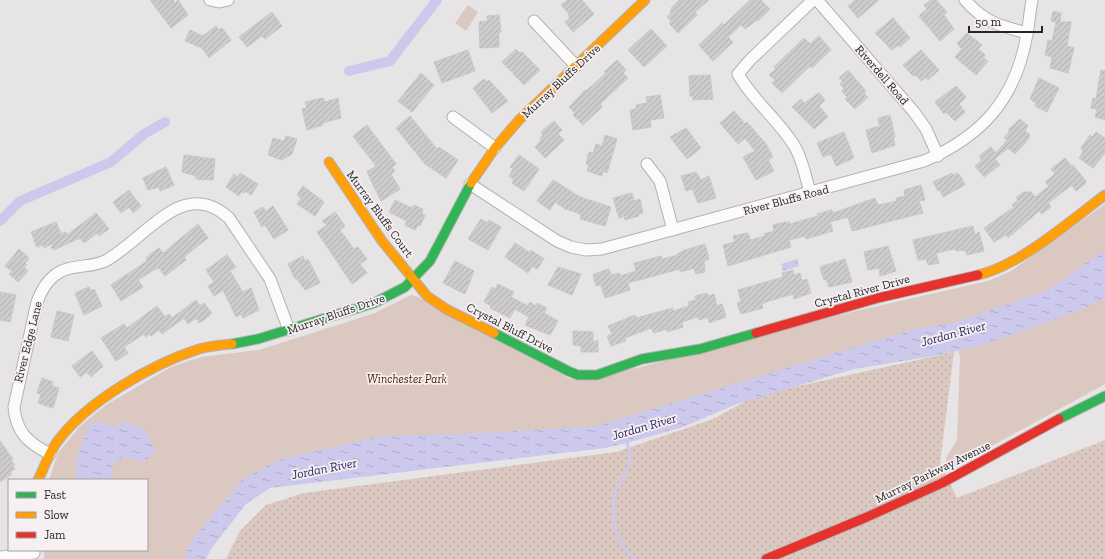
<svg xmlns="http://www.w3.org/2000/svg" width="1105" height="559" font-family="'Zilla Slab',serif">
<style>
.grass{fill:url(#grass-dots)}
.park{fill:#dbc8c0}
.water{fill:url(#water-ripples)}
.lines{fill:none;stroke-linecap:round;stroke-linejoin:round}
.stream{stroke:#ccc9ec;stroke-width:3}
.canal{stroke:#ccc9ec;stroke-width:10}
.building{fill:url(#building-hatch);stroke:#cac7c8}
.street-casing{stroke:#b3b1b2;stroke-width:13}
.fast-casing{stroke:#b3b1b2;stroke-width:11}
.slow-casing{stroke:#b3b1b2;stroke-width:11}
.jam-casing{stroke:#b3b1b2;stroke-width:11}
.street{stroke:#fbfbfb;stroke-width:11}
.fast{stroke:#30b455;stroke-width:9}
.slow{stroke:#ff9f0a;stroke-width:9}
.jam{stroke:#e5322d;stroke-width:9}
.labels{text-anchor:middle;stroke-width:3.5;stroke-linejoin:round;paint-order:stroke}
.street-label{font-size:12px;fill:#262425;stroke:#f6f0f3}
.park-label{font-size:12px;font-style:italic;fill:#4a1d02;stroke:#f6f0f3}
.water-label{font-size:13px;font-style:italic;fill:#2e255e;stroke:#f6f0f3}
</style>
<defs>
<pattern id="grass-dots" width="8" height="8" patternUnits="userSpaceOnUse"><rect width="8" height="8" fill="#dbc8c0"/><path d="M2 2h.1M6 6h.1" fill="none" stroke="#bcaca5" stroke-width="1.8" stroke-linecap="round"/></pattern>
<pattern id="water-ripples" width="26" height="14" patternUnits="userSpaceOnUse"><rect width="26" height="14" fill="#ccc9ec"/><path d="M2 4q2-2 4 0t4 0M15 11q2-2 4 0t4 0" fill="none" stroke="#afacca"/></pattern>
<pattern id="building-hatch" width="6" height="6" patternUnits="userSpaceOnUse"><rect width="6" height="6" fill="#cdcbcc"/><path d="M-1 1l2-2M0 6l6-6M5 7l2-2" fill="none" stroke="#b0aeaf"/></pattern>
</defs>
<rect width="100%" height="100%" fill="#e7e4e6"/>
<polygon class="grass" points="954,352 940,463 957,498 1105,440 1105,559 226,559 240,531 266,505 304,493 616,452 713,419 757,395"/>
<g class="park">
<polygon points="468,5 478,12 466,31 455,23"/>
<polygon points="1105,204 1105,384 946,471 946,458 957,440 960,357 954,336 613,427 272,474 194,559 44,559 44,550 147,550 147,480 49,480 58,453 80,426 106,405 171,367 201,357 259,350 375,313 411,295 418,297 570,379 637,368 852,312 988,281 1011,271"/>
</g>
<g class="water">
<polygon points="1105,250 1105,298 1080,310 986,344 940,355 854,369 737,404 683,427 627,443 605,448 270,488 246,504 211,549 206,559 184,559 191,541 244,478 281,459 382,436 465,434 597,426 911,330 953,323 1048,290"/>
<polygon points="797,259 799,266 783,271 781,264"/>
<path d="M122,421c5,3 10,3 16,5 9,3 14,16 17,24l-8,10 -7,2c-7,-5 -20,-7 -26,2 -2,4 -2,12 -3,16h-35l1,-23 12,-32 11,-3 17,6z"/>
</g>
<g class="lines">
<path class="stream" d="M626,440c5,13 5,22 -1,35 -2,4 -6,7 -7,10 -10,23 -4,59 17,74"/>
<g class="canal">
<polyline points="349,71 390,61 437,0"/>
<polyline points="0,221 20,201 111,162 144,134 165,122"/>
</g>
</g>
<g class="building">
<polygon points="150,0 173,0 175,3 178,0 188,15 171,28"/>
<polygon points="567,0 582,0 594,14 573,32 565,22 570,18 568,16 569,14 561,5"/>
<polygon points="679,0 709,0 695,12 697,15 678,33 669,23 671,21 667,17 671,13 670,11 672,9 671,8"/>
<polygon points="750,0 761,0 770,9 758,21 757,20 745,29 741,25 728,37 733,42 713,61 699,45 722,23 724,25"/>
<polygon points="855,0 879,0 858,18 848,6"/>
<polygon points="931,0 936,0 947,12 944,15 954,29 940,41 919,16 927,9 924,5"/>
<polygon points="1053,11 1061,13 1060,22 1071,22 1067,46 1074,48 1068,73 1050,68 1052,57 1045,55 1048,40 1052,41 1056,22 1051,21"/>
<polygon points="272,12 282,26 265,39 262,36 247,47 239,37"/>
<polygon points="499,15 501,32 499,32 499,47 480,48 479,22 488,21 487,16"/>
<polygon points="893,18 910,38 900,47 898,45 892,50 875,33"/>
<polygon points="216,26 219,30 222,28 231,40 209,58 202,48 185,41 190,30 203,36"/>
<polygon points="651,29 667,46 644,67 628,50"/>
<polygon points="967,33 982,45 978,49 985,55 983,58 988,61 976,75 955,57 962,49 957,44"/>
<polygon points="819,36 831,50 812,68 810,66 782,93 772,83 775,80 769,75 776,69 774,67 804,38 810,44"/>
<polygon points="516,49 520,53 522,52 540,70 524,85 502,62"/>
<polygon points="468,50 475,71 442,83 434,62"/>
<polygon points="921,50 939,70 928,80 926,77 921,81 918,77 914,75 913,76 903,65"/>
<polygon points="617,60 626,70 623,73 628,78 600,104 602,107 583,125 573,115 575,113 569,107 585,90 586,91 606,73 604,72"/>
<polygon points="848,70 866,91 864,93 868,97 855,109 845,99 847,97 842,91 844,88 840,84 843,81 839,78"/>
<polygon points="1101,70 1105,71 1105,120 1095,117 1097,109 1091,108 1093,98 1096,99"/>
<polygon points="421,73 434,85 412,112 398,101"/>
<polygon points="710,75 713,99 693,100 693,96 690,96 689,76"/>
<polygon points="1039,78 1059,88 1047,112 1035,106 1036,103 1030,99"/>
<polygon points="484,79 487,82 489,80 508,101 492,113 473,88"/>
<polygon points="956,86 966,97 959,104 965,112 955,121 946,112 944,114 935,102"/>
<polygon points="819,93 825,100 819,106 828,117 814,129 792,107 801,99 804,103"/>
<polygon points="660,95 664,118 650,120 651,127 633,130 630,110 636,109 636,105 647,103 646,97"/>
<polygon points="323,98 325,102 338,98 341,118 322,123 323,125 307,130 302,109 307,108 305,102"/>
<polygon points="734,111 745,124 747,122 766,144 773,157 768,160 774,171 756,180 743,157 755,151 745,138 738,144 720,123"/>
<polygon points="890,115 895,137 893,137 895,145 872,153 866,130 880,126 878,118"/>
<polygon points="410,116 437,149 439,147 458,160 446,178 425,164 396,128"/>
<polygon points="1020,119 1028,126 1025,131 1030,135 1027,141 1015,154 1008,148 995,159 1000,165 984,177 975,166 982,160 979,156 991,147 996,153 1007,140 1004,138 1010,131 1008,130"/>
<polygon points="554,121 562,130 558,134 564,140 545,158 535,147 541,140 540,138 543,135 541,132"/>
<polygon points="367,125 396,164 392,167 395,171 391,174 400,189 381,201 367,172 376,166 353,136"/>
<polygon points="686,128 701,148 687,159 670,137"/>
<polygon points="844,132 854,158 836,166 831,154 823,157 817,143"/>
<polygon points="1096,132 1105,138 1105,153 1093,168 1079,158 1083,152 1081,148 1090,135 1092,137"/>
<polygon points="605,135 617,139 607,173 603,171 602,176 587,171 589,165 586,164 589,152 593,153 596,144 602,146"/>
<polygon points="286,136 297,139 292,154 282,160 268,155 273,138 284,141"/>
<polygon points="184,155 215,159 213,180 196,179 196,176 182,172"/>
<polygon points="519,155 539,169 524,191 512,183 514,180 509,176 513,169 510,167"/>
<polygon points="1065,158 1072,167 1073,165 1086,181 1085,184 1076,191 1072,185 1048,203 1051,207 1042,214 1039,211 1008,238 1006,235 994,242 984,228 1014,207 1012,205 1018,200 1016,198 1023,192 1031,192 1035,197 1049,186 1045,182 1055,174 1051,169"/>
<polygon points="166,167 174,185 160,191 159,187 148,190 143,178"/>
<polygon points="696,172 701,180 709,176 716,198 698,203 692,189 686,191 681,176"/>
<polygon points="240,173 258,184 251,195 245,191 244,193 241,192 239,196 226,187 234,174 238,177"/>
<polygon points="952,173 953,175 956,173 960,175 965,185 943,197 940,190 938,191 933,182"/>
<polygon points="553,180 580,197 611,207 605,226 580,219 581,216 578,213 565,209 555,202 550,210 537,201"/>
<polygon points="921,185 925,200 919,201 923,213 852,231 848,217 830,222 833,231 806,239 805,236 789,240 791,247 728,266 723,245 735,242 733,236 748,233 750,240 765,236 764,234 774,231 773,225 785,222 790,222 790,224 818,216 817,214 832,210 833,213 875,198 878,205 897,201 896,198 905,196 904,190"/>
<polygon points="303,186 324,202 315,216 297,204 301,198 297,195"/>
<polygon points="129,190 141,206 133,213 129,207 121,213 113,202"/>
<polygon points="632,193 634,201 640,199 643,213 638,214 639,216 625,220 624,216 619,218 613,198"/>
<polygon points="395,200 412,208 414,205 423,209 422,214 425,215 420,226 418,225 415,230 405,225 407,221 389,212"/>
<polygon points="273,206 288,230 274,239 265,225 262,227 254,212 263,207 266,211"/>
<polygon points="335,212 345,226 340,230 354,249 358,247 367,259 360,264 367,273 352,284 317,232 327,225 322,221"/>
<polygon points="96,213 109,229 99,236 97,233 84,243 80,238 54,250 51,248 53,246 52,244 44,248 43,245 37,247 31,232 56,222 61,234 66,232 67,235"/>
<polygon points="481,219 487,223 489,220 501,227 488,250 468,239"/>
<polygon points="198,224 208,238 184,257 186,260 165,276 159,268 154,270 138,280 143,287 121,301 111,285 147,261 146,259 149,255 159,248 163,253"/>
<polygon points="973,226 975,235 979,232 984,251 967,255 965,250 956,251 955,249 936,253 939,263 928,265 926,259 918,260 913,240"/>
<polygon points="515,243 529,252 531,250 544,259 537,269 532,266 528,273 505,257"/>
<polygon points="705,244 709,259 704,261 705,272 696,274 694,268 680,272 680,269 628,283 630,290 605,298 601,285 596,286 593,275 597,273 609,269 611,275 620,273 620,276 636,271 634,263 661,256 662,259 678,255 677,254 682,252 682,251"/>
<polygon points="888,246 896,271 880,276 879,268 868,270 864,252"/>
<polygon points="19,249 29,258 25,264 27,265 24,267 28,271 18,282 9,274 12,271 5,266"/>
<polygon points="227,255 236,267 230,271 243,292 251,288 259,310 243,318 241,314 236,317 223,290 214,296 208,286 214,282 206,270"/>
<polygon points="303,256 305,261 308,259 320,283 305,290 296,278 295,279 288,264"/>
<polygon points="845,259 852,282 829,287 826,279 824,280 820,267"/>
<polygon points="455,261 474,271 465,294 443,283"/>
<polygon points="558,267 581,274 572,295 548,285"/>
<polygon points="793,270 794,275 800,273 802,281 807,279 811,293 794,299 793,294 769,301 762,304 763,308 741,314 737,303 741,302 738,290 783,277 782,273"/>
<polygon points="498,284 514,292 511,297 528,306 530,302 536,306 537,303 547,308 544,313 558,321 550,335 525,325 529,317 515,309 510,318 490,308 491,306 484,302 492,287 495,289"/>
<polygon points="89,287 91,291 94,289 102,306 84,315 75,293"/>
<polygon points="0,292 16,295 10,322 0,320"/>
<polygon points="707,293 708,296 714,294 717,306 722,304 726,317 709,323 708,317 699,320 698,317 682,322 683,327 667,332 667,329 654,333 651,328 625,338 626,341 611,346 607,336 612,334 608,326 635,315 636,318 673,308 673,311 689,306 688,302 696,300 695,296"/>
<polygon points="196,300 200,306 204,303 212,313 208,317 199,323 196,318 188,324 184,318 162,334 159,330 151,336 150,334 146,337 144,334 124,347 128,353 116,361 101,338 124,324 127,328 157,306 165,317 169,314 172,318"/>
<polygon points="57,311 74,315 68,341 51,337"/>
<polygon points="573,331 593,332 593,342 598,340 598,352 581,352 581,346 573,345"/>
<polygon points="92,351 103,366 91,377 87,372 80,377 72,366"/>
<polygon points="42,378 53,382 52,386 59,388 53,408 38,403 41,394 37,393"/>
<polygon points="0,441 13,459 11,460 15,465 13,467 15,469 10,472 12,474 0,482"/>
</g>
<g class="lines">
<defs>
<g id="street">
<polyline points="210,0 219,2 228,0"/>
<polyline points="817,0 914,112 926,129 938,156"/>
<path d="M965,0c19,22 35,26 62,33"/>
<polyline points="534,21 576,66"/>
<polyline points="453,117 495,148"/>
<polyline points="647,164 660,181 673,230"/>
<path d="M470,184l87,57 14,6 15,3 16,-1 322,-88c59,-25 92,-63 103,-127 2,-11 3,-23 5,-34"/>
<path d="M810,193c-4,-15 -7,-32 -15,-46 -16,-27 -42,-46 -57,-73l12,-14 63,-60"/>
<path d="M50,454c-22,-11 -34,-22 -36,-47l23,-105c4,-11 9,-20 18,-27 16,-12 36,-6 52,-15 23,-13 57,-51 80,-55 17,-4 30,2 42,13l41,61 19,51"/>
<polyline points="0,557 34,553"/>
</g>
<g id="fast">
<polyline points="494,333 568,371 578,375 597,375 642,359 700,349 756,333"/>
<polyline points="232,344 258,339 374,303 405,287 430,261 471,183"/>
<polyline points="1059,419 1105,396"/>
</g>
<g id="slow">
<polyline points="329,162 382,241 427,296 446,309 494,333"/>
<polyline points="471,183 495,148 519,120 645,0"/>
<path d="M978,275c41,-9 92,-54 127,-80"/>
<path d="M38,480c6,-12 11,-27 19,-38 29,-40 95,-78 142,-93 10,-3 22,-4 33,-5"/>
</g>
<g id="jam">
<polyline points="756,333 878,298 978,275"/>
<polyline points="766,559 867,517 942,483 1059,419"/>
</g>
</defs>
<use href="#street" class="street-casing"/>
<use href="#fast" class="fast-casing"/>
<use href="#slow" class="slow-casing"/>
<use href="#jam" class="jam-casing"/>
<use href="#street" class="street"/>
<use href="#fast" class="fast"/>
<use href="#slow" class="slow"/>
<use href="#jam" class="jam"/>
</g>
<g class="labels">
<g class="street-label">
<text transform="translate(882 75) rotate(49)" y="4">Riverdell Road</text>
<text transform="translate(561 81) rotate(-43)" y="4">Murray Bluffs Drive</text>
<text transform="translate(786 200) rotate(-15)" y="4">River Bluffs Road</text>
<text transform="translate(380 214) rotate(54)" y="4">Murray Bluffs Court</text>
<text transform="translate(862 291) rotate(-15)" y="4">Crystal River Drive</text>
<text transform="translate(336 314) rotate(-19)" y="4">Murray Bluffs Drive</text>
<text transform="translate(510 328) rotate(27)" y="4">Crystal Bluff Drive</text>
<text transform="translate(28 342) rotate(-76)" y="4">River Edge Lane</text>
<text transform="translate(933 472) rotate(-26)" y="4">Murray Parkway Avenue</text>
</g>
<g class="park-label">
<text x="407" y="383">Winchester Park</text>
</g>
<g class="water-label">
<text transform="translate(953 333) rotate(-15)" y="5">Jordan River</text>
<text transform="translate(644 426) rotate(-16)" y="5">Jordan River</text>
<text transform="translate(324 468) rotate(-11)" y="5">Jordan River</text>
</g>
</g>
<rect x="8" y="479" width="140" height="72" fill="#f6f0f3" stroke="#a39ea1"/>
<rect x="16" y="492" width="20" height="6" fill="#30b455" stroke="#a39ea1"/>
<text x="44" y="499" font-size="12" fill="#262425">Fast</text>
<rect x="16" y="512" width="20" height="6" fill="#ff9f0a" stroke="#a39ea1"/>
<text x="44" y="519" font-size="12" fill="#262425">Slow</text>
<rect x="16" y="532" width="20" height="6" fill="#e5322d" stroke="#a39ea1"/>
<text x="44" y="539" font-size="12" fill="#262425">Jam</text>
<path d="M969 26v6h73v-6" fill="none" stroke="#262425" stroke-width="2"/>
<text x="975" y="26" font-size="12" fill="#262425" stroke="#f6f0f3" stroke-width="3" paint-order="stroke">50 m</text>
</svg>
